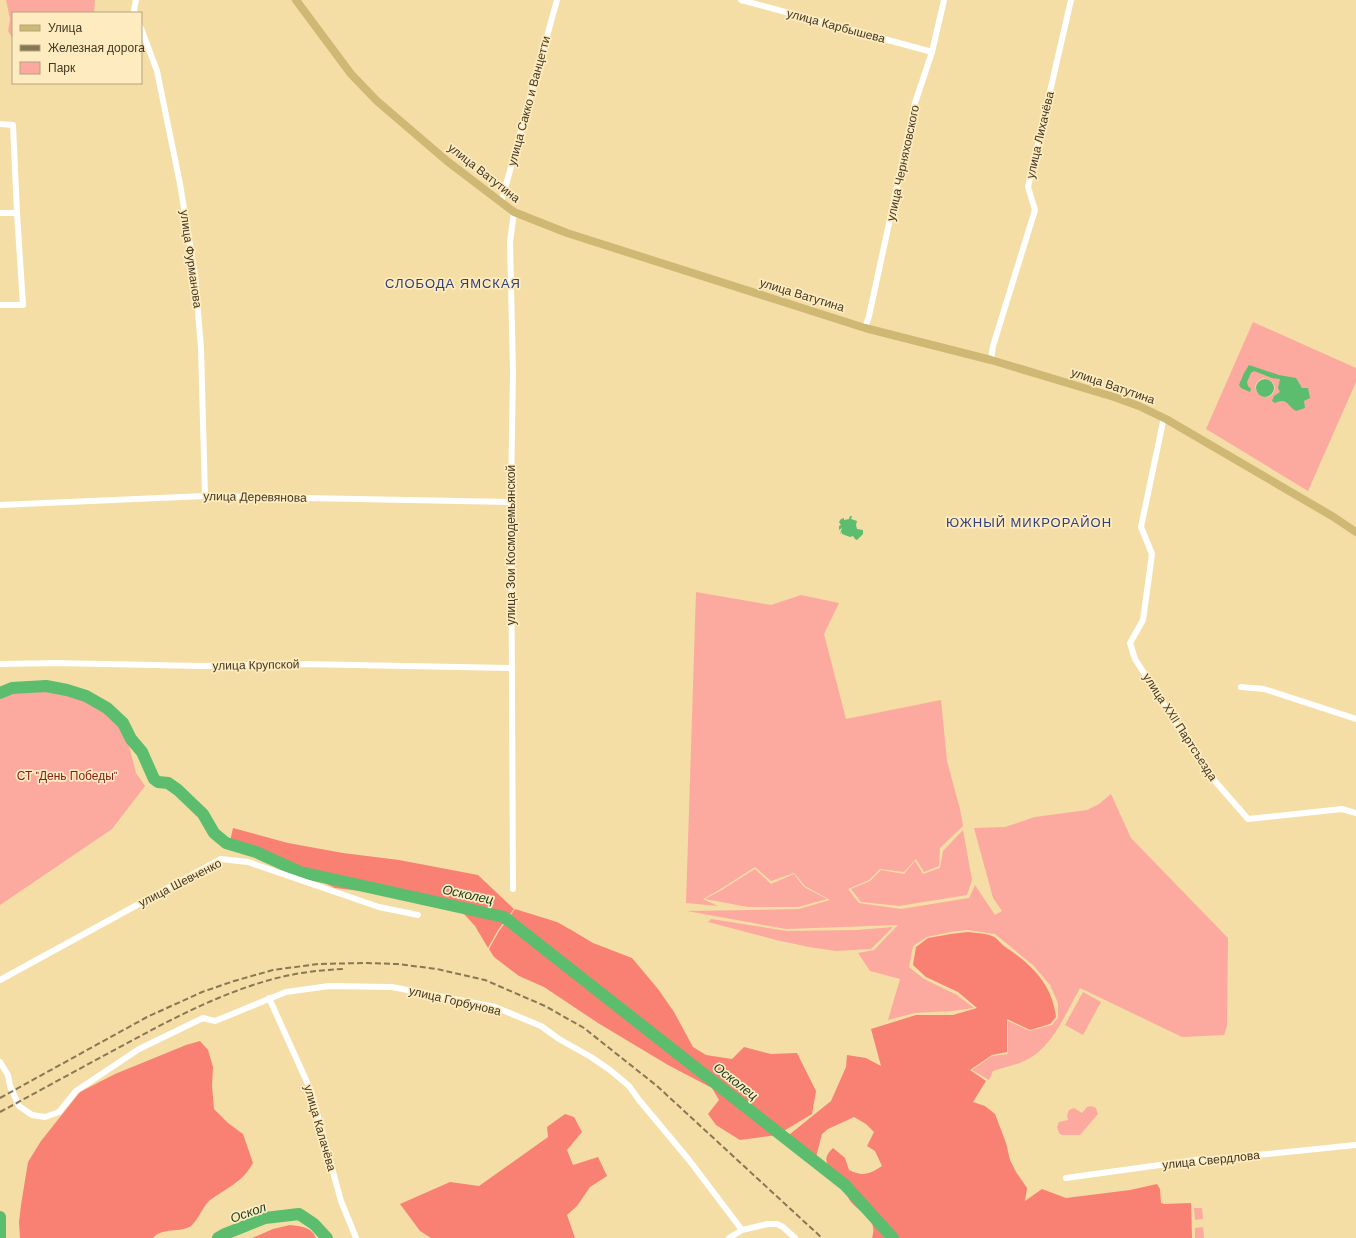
<svg xmlns="http://www.w3.org/2000/svg" width="1356" height="1238" font-family="'DM Sans',sans-serif">
<style>
.green{fill:#fcaa9f;fill-rule:evenodd}
.forest{fill:#f88174}
.water{fill:#5bbd6d}
.lines{fill:none;stroke-linecap:round;stroke-linejoin:round}
.river{stroke:#5bbd6d;stroke-width:12}
.minor{stroke:#fff;stroke-width:6}
.major{stroke:#ceb874;stroke-width:8}
.rail{stroke:#877855;stroke-width:2;stroke-dasharray:6 3;stroke-linecap:butt}
.labels{text-anchor:middle;stroke-width:3.5;stroke-linejoin:round;paint-order:stroke}
.street-label{font-size:12px;fill:#423922;stroke:#feebbf}
.park-label{font-size:12px;fill:#871d19;stroke:#feebbf}
.neighbourhood-label{font-size:13px;letter-spacing:1px;fill:#2c3f78;stroke:#feebbf}
.water-label{font-size:13px;font-style:italic;fill:#133a1b;stroke:#feebbf}
</style>
<rect width="100%" height="100%" fill="#f5dda6"/>
<g class="green">
<polygon points="6,0 95,0 94,13 13,13 13,39 8,31 10,19"/>
<path d="M1253,322l103,46v14l-48,109 -102,-62zM1263,378c7,1 14,5 11,13 -6,16 -31,-4 -11,-13z"/>
<path d="M696,592l75,13 30,-10 38,8 -15,31 22,85 95,-19 6,61 13,48 3,17 -23,22 -1,18 -15,6 -8,-13 -12,13 -24,-3 -11,11 -21,9 11,14 42,6 68,-11 6,-13 20,30 7,-4 -9,-13 -19,-70 31,-1 30,-10 52,-7 12,-6 12,-10 20,44 97,100 -1,88 -3,9 -42,2 -102,-49c-15,26 -28,62 -58,74 -9,4 -20,6 -29,9l-4,9 -17,-10 20,-14 16,-2v-33l22,10 22,-6 6,-7v-15l-8,-18 -16,-19 -39,-32 -28,-4 -17,2 -23,5 -14,9 -4,21 15,12 33,16 17,13 -22,3 -37,2 -27,7 12,-41 -30,-8 -12,-18 16,-3 24,-25 -112,4 -99,-18 112,-2 31,-9 -25,-14 -11,-13 -23,8 -16,-14 -36,23 -16,9 15,7 -32,-3z"/>
<polygon points="39,688 57,690 84,698 104,711 120,724 130,749 136,773 145,786 112,829 0,905 0,695 12,690"/>
<polygon points="963,830 972,880 967,895 899,906 861,902 851,889 870,881 881,870 904,874 915,861 923,874 940,868 943,851"/>
<polygon points="755,869 771,884 794,874 804,887 827,899 798,907 748,907 705,899 720,891"/>
<polygon points="711,919 787,931 857,930 893,927 871,949 836,951 809,947 776,940 708,922"/>
<polygon points="1083,992 1101,1002 1083,1035 1065,1025"/>
<polygon points="1091,1106 1096,1108 1098,1114 1080,1135 1062,1135 1059,1133 1057,1127 1059,1122 1068,1120 1067,1115 1069,1110 1074,1108 1082,1113 1087,1107"/>
<polygon points="1194,1208 1202,1208 1203,1219 1195,1220"/>
<polygon points="1203,1227 1204,1238 1195,1238 1195,1228"/>
</g>
<g class="forest">
<polygon points="233,828 288,843 343,853 399,860 478,875 514,909 498,930 488,948 475,926 464,914 454,908 443,904 386,894 335,888 299,871 270,863 229,846"/>
<polygon points="515,909 557,922 573,931 593,943 632,958 658,989 674,1012 693,1047 706,1055 732,1059 744,1047 771,1054 797,1053 816,1091 812,1114 777,1135 740,1140 716,1125 708,1114 719,1100 712,1088 668,1065 598,1023 544,987 519,976 494,957 489,949 499,931"/>
<path d="M968,932c7,1 17,1 24,4 4,1 8,7 12,10 27,18 48,37 52,71l-6,7 -20,6 -23,-11v33l-15,3 -22,15 16,11 -13,21 12,4 10,8 11,29 4,17 6,12 11,16 -2,13 17,-12 24,9 64,-8 27,-6 3,5 1,14 3,1 27,-1 1,35h-320c7,-22 -15,-25 -23,-39 -1,-3 -2,-7 -3,-10l-13,-8c2,-15 -16,-18 0,-33l12,10 4,12c14,7 21,4 33,-4l-7,-15 -8,-5 7,-14 -8,-8 -12,-7 -26,12 -6,5 -6,23 -17,-5 -15,-13 47,-38 15,-34 1,-12 19,3 15,8 -10,-37 45,-14h37l24,-7 -19,-16 -32,-15 -13,-12 3,-18 12,-9 23,-4z"/>
<path d="M200,1041l8,9 5,17 -1,19 2,23 14,14 15,11 10,29c-9,16 -19,21 -34,31 -3,2 -7,4 -10,7 -7,7 -11,19 -18,25 -10,7 -29,1 -38,12h-133l-1,-16 2,-17 7,-43 13,-21 39,-49 35,-18 71,-29z"/>
<polygon points="565,1114 574,1117 582,1132 567,1150 573,1165 598,1157 607,1176 590,1187 577,1206 567,1215 575,1238 431,1238 420,1231 400,1204 450,1182 479,1186 548,1137 547,1127"/>
<path d="M290,1225c10,1 22,2 26,13h-64l21,-9z"/>
</g>
<g class="water">
<path d="M1249,365l30,10 17,3 6,10h6l2,10 -6,3 1,7 -9,3c-9,-5 -8,-14 -21,-8l-3,-2 2,-5 6,-4 -2,-4 2,-9 -8,-1 -18,-7 -3,2 -4,9 1,4 3,3 -1,3 -9,-4 -2,-3 5,-12z"/>
<circle cx="1265" cy="388" r="9"/>
<polygon points="850,516 852,516 851,519 857,521 856,525 857,529 863,530 863,534 857,540 855,539 853,536 850,537 842,534 842,532 840,534 842,528 839,530 839,526 841,525 839,522 841,519 844,518 844,520 849,519"/>
</g>
<g class="lines">
<g class="river">
<polyline points="0,693 12,688 46,686 67,690 86,696 107,708 123,723 131,739 142,752 154,779 158,782 168,783 178,790 203,814 214,833 226,843 256,852 300,872 504,917 845,1185 893,1238"/>
<polyline points="0,1217 0,1238"/>
<polyline points="218,1238 225,1234 265,1218 299,1214 314,1224 327,1238"/>
</g>
<g class="minor">
<polyline points="741,0 932,52"/>
<polyline points="135,13 134,10 136,0"/>
<polyline points="141,28 157,71 180,184 195,275 201,348 205,496"/>
<polyline points="0,124 13,125 17,213 23,305 0,305"/>
<polyline points="501,203 557,0"/>
<polyline points="0,213 17,213"/>
<polyline points="865,328 869,316 915,103 932,52 944,0"/>
<polyline points="991,360 993,346 1035,210 1028,187 1071,0"/>
<polyline points="1164,417 1141,527 1152,554 1143,620 1130,643 1135,659 1207,772 1248,819 1342,809 1356,813"/>
<polyline points="0,505 205,496 511,502"/>
<polyline points="0,664 56,663 201,666 301,664 512,668"/>
<polyline points="1241,687 1264,689 1356,719"/>
<polyline points="513,889 511,492 513,372 510,242 514,212"/>
<polyline points="0,980 221,859 248,862 379,907 418,915"/>
<polyline points="269,998 311,1091 341,1201 356,1238"/>
<polyline points="0,1062 8,1075 10,1086 19,1106 32,1115 45,1117 59,1112 76,1091 139,1049 203,1018 215,1021 286,992 329,986 392,987 495,1007 541,1026 559,1039 591,1057 610,1070 629,1086 639,1100 689,1160 742,1230"/>
<polyline points="1066,1178 1203,1159 1218,1159 1356,1145"/>
<polyline points="729,1238 742,1230 768,1224 777,1224 783,1227 795,1238"/>
</g>
<polyline class="major" points="296,0 351,74 377,101 447,161 514,212 567,233 865,328 991,360 1114,397 1139,406 1166,419 1332,516 1356,532"/>
<g class="rail">
<polyline points="0,1098 147,1017 202,992 234,981 273,970 318,964 363,963 397,964 437,969 485,980 545,1006 584,1028 657,1086 822,1238"/>
<path d="M0,1112c39,-21 79,-43 118,-64 50,-27 100,-54 155,-69 23,-6 46,-9 70,-10"/>
</g>
</g>
<g class="labels">
<g class="street-label">
<text transform="translate(836 26) rotate(15)" y="4">улица Карбышева</text>
<text transform="translate(529 101) rotate(-75)" y="4">улица Сакко и Ванцетти</text>
<text transform="translate(1040 135) rotate(-77)" y="4">улица Лихачёва</text>
<text transform="translate(903 163) rotate(-78)" y="4">улица Черняховского</text>
<text transform="translate(484 173) rotate(38)" y="4">улица Ватутина</text>
<text transform="translate(191 259) rotate(82)" y="4">улица Фурманова</text>
<text transform="translate(802 295) rotate(17)" y="4">улица Ватутина</text>
<text transform="translate(1113 386) rotate(19)" y="4">улица Ватутина</text>
<text transform="translate(255 497) rotate(1)" y="4">улица Деревянова</text>
<text transform="translate(511 545) rotate(-90)" y="4">улица Зои Космодемьянской</text>
<text transform="translate(256 665) rotate(-1)" y="4">улица Крупской</text>
<text transform="translate(1180 727) rotate(57)" y="4">улица XXII Партсъезда</text>
<text transform="translate(180 883) rotate(-27)" y="4">улица Шевченко</text>
<text transform="translate(455 1001) rotate(13)" y="4">улица Горбунова</text>
<text transform="translate(320 1128) rotate(74)" y="4">улица Калачёва</text>
<text transform="translate(1211 1160) rotate(-6)" y="4">улица Свердлова</text>
</g>
<g class="park-label">
<text x="67" y="780">СТ "День Победы"</text>
</g>
<g class="neighbourhood-label">
<text x="453" y="288">СЛОБОДА ЯМСКАЯ</text>
<text x="1029" y="527">ЮЖНЫЙ МИКРОРАЙОН</text>
</g>
<g class="water-label">
<text transform="translate(468 894) rotate(12)" y="5">Осколец</text>
<text transform="translate(736 1081) rotate(38)" y="5">Осколец</text>
<text transform="translate(248 1212) rotate(-20)" y="5">Оскол</text>
</g>
</g>
<rect x="12" y="12" width="130" height="72" fill="#feebbf" stroke="#b3a480"/>
<rect x="20" y="25" width="20" height="6" fill="#ceb874" stroke="#b3a480"/>
<text x="48" y="32" font-size="12" fill="#423922">Улица</text>
<rect x="20" y="45" width="20" height="6" fill="#877855" stroke="#b3a480"/>
<text x="48" y="52" font-size="12" fill="#423922">Железная дорога</text>
<rect x="20" y="62" width="20" height="12" fill="#fcaa9f" stroke="#b3a480"/>
<text x="48" y="72" font-size="12" fill="#423922">Парк</text>
</svg>
